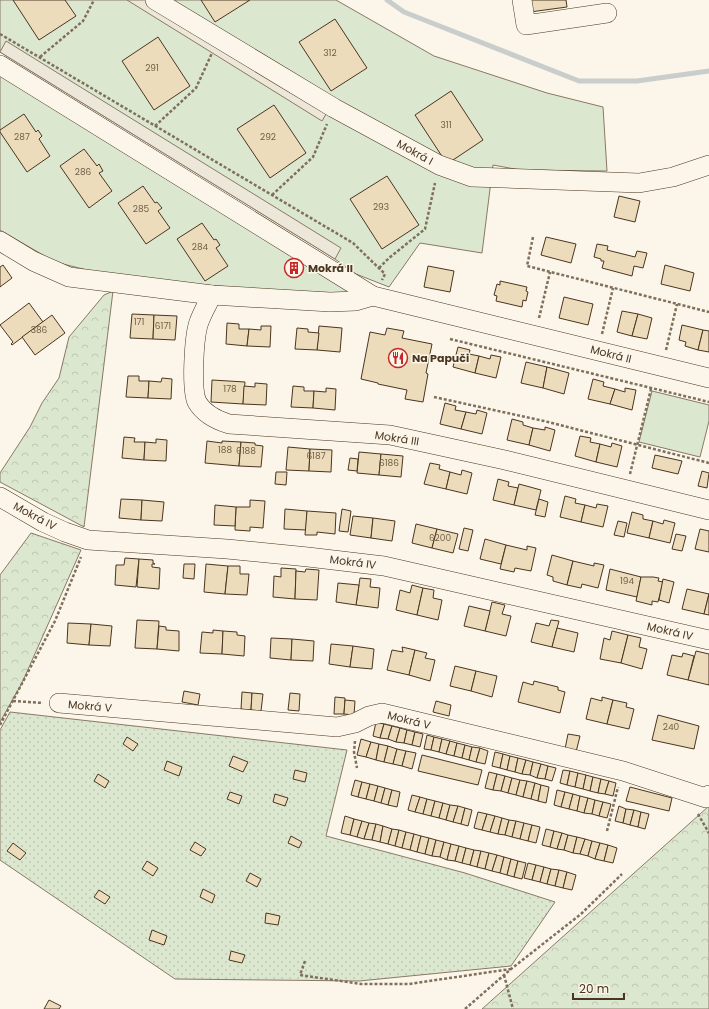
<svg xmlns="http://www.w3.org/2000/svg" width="709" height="1009" font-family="Poppins,sans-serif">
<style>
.grass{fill:#dce7d0;stroke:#887966}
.forest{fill:url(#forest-crowns);stroke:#887966}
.garden{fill:url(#garden-dots);stroke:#887966}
.parking{fill:#ede7d9;stroke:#887966}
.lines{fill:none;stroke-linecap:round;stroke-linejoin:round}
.stream{stroke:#c9cecd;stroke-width:5}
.building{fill:#ecdcbc;stroke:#4a3520}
.minor-casing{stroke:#4a3520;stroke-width:20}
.path{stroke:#7f6f5c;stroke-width:2.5;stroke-dasharray:3 2;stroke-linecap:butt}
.minor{stroke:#fbf6e9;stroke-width:19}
.labels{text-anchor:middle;stroke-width:3;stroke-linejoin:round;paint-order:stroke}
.number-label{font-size:9px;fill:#725f47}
.street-label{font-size:11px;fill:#4a3520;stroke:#fbf6e9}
.poi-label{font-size:11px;font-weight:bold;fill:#4a3520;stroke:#fbf6e9;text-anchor:start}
</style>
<defs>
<pattern id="forest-crowns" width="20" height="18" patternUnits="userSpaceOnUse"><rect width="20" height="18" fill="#dce7d0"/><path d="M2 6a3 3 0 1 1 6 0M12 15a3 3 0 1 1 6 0" fill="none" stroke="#bec7b2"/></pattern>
<pattern id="garden-dots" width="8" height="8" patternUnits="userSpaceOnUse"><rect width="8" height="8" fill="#dce7d0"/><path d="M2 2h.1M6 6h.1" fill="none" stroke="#bec7b2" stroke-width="1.8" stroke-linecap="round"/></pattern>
</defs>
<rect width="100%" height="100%" fill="#fbf6e9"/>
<g class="grass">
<polygon points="0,0 336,0 434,56 547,93 603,107 607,171 520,170 493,165 482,253 420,243 389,287 356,274 335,259 0,52"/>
<polygon points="0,75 350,291 347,296 165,282 91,271 55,262 0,230"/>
<polygon points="652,391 709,405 709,421 700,457 639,442"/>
</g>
<g class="forest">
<polygon points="113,291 84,527 0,482 0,473 30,427 42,403 59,378 69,337 104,295"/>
<polygon points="31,533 81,550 22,683 0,722 0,575"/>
<polygon points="709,806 709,1009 482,1009"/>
</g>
<polygon class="garden" points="10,712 347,750 326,836 465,873 555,902 511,966 359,981 175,979 0,860 0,730"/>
<g class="parking">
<polygon points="127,0 152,0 329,109 322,121"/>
<polygon points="6,41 341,248 335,259 0,52"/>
</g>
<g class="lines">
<polyline class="stream" points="387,0 404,12 579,81 637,81 709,71"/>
</g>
<g class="building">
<polygon points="13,0 65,0 76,16 39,40"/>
<polygon points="201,0 250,0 215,22"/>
<polygon points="528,0 566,0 567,7 530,12"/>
<polygon points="335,19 367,68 331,91 299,42"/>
<polygon points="158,37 190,86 154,110 122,61"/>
<polygon points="451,91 483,140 447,164 415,115"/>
<polygon points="274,105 306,153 270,178 237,129"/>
<polygon points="24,114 36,132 38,130 42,136 39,139 50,156 27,172 0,132 0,130"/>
<polygon points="84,149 97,166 99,164 103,171 99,173 112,191 89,208 60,166"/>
<polygon points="387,176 419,225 382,249 350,199"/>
<polygon points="143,186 155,203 157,202 162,208 158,211 170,228 146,244 118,203"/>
<polygon points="619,196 640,201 635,222 614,217"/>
<polygon points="202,223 214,240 216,239 220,245 216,248 228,266 205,281 177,239"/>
<polygon points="546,237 576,244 571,263 541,255"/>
<polygon points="597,244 608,246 607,250 635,257 637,251 647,253 643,268 634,266 632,276 602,268 604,261 601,261 601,259 594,257"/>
<polygon points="290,264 299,270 297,273 288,267"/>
<polygon points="3,265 12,278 0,287 0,267"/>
<polygon points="665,265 694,273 690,291 661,284"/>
<polygon points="428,266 454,271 450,292 424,287"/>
<polygon points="500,281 527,287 526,291 528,292 526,301 523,300 522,307 496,301 497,296 494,295 497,284 500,285"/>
<polygon points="564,297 593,304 588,325 559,318"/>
<polygon points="29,303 43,322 12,345 11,344 13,342 0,325"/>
<polygon points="622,311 638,314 632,336 617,332"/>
<polygon points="132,314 154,315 153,339 130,338"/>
<polygon points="638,314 652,318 647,339 632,336"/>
<polygon points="52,315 65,333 35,355 22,337"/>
<polygon points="154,315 177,316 175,340 153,339"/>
<polygon points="227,323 239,324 239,329 249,329 247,346 226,344"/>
<polygon points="682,325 703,330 698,350 685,346 686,342 679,340"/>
<polygon points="261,326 271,326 270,347 247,346 249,329 261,330"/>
<polygon points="319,326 342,328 340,352 317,350"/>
<polygon points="297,328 308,329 308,332 319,333 317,350 295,349"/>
<polygon points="387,328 404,331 402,338 432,344 426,373 428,374 423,402 405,399 407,390 378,384 378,383 361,379 370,332 385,335"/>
<polygon points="703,330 709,331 709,352 698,350"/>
<polygon points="458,347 470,350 469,354 479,356 475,373 453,367"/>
<polygon points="491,355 501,357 496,378 475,373 479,356 490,359"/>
<polygon points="526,362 547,367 543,388 521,383"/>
<polygon points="547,367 569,373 564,394 543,388"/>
<polygon points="128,376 139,376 139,381 149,381 148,398 126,397"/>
<polygon points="162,378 172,379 171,399 148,398 149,381 161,382"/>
<polygon points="593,379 604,382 603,386 615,389 610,404 588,399"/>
<polygon points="212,380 245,382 243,404 211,402"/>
<polygon points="255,383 267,384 266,405 243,404 244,386 255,387"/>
<polygon points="293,386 304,387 304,391 314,391 313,408 291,407"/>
<polygon points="326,388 336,389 335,410 313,408 314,391 326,392"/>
<polygon points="625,388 636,390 632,410 610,404 615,389 625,392"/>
<polygon points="445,403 456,406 455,410 466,412 461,429 440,424"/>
<polygon points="477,410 487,413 482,434 461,429 466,412 476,414"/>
<polygon points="512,419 523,422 523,425 533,428 529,445 507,440"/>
<polygon points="545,427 555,430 550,451 529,445 533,428 545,430"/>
<polygon points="580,436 591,438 590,442 600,444 596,462 575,456"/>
<polygon points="124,437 135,438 134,442 145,442 144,460 122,458"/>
<polygon points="156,439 167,440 166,461 144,460 145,442 156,443"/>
<polygon points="207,441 222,443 222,441 241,442 239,466 205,463"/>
<polygon points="241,442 255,443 255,445 263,446 261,467 239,466"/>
<polygon points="612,443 622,446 617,467 596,462 600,444 611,447"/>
<polygon points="288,447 310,449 309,471 286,470"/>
<polygon points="310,449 332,450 331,472 309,471"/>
<polygon points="359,452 381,454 379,475 357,473"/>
<polygon points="381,454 403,456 401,477 379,475"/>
<polygon points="655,455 682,461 678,474 652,468"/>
<polygon points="350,458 358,459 357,471 348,470"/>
<polygon points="430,463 440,465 439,469 450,472 446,489 424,484"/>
<polygon points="462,470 472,473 467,494 446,489 450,472 461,475"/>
<polygon points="702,471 709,473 707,488 698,486"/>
<polygon points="276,472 287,472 286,485 275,484"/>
<polygon points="498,479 509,482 508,486 518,488 514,505 493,500"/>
<polygon points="519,484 541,490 536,510 514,505"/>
<polygon points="565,496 576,499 575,503 585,505 581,522 560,517"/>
<polygon points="121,499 142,500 141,520 119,518"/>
<polygon points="539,499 548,502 545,517 535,515"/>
<polygon points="142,500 164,502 162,521 141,520"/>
<polygon points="250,500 265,501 263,528 250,527 250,531 235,530 236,507 250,507"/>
<polygon points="597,504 608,506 603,527 581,522 585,505 596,508"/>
<polygon points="215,505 236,507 235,526 214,525"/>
<polygon points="285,509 307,511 306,530 284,529"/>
<polygon points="342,509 351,511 348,532 339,531"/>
<polygon points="307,511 336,513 335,534 317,532 317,535 305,535"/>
<polygon points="632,512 643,515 643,519 653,521 649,538 627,533"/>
<polygon points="353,516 373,518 371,538 350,535"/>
<polygon points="373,518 395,521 392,541 371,538"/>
<polygon points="664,520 675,523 670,543 649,538 653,521 663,524"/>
<polygon points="618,521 627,523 624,537 614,535"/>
<polygon points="416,524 437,529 432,548 412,543"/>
<polygon points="464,528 473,530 468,551 459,549"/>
<polygon points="437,529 458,534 453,553 432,548"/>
<polygon points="700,529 709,531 709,552 695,549"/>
<polygon points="676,534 686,536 682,551 672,549"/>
<polygon points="485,539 506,545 501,564 480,559"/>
<polygon points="506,545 527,550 527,546 536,548 531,571 515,568 514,572 500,569"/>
<polygon points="552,555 573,561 567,585 553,581 553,577 547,575"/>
<polygon points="125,558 139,559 136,587 115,585 116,565 124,565"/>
<polygon points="139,559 153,560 153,563 155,564 152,564 152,567 160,568 159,589 137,587"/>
<polygon points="573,561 594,566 594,563 604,565 598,588 582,584 581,588 567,585"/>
<polygon points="184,564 195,564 194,579 183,578"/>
<polygon points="206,564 228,566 225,594 204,592"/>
<polygon points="228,566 240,566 240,574 249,574 247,595 225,594"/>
<polygon points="281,568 296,569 295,599 273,597 274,576 281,577"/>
<polygon points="306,569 319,570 317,600 295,599 296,571 305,572"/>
<polygon points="610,569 641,577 637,597 606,590"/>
<polygon points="641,577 653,577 659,578 658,581 663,582 658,602 652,601 652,605 636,601"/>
<polygon points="360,578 371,579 370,587 380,588 378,608 356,605"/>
<polygon points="663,579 674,582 669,603 659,600"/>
<polygon points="338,583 359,585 356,605 336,602"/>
<polygon points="412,585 423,588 417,615 396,610 400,590 410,593"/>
<polygon points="423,588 434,590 433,598 442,600 438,620 417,615"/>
<polygon points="687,589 709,594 704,614 682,609"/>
<polygon points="709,594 709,615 704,614"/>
<polygon points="492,602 505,605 502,614 511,616 506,636 485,631"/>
<polygon points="469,606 490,611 485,631 464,626"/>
<polygon points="137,620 159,621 157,649 135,648"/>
<polygon points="551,620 559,621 552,647 531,642 536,623 549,626"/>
<polygon points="68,623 91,624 89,645 67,643"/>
<polygon points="91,624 112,626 110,646 89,645"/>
<polygon points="159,626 166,627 166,630 179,631 179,651 157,649"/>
<polygon points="557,628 578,633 574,652 552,647"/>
<polygon points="213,630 223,631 222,654 200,653 202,632 213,633"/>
<polygon points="223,631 237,632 237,635 245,636 244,656 222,654"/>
<polygon points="612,631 628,635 621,663 600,659 604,638 610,640"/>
<polygon points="628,635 641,638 639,647 647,649 642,669 621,663"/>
<polygon points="271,638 292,639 291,660 270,658"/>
<polygon points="292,639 314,641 313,661 291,660"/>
<polygon points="331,644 353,646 350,667 329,664"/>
<polygon points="353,646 374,649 372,669 350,667"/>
<polygon points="402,647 415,650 409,675 387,670 392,650 403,652"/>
<polygon points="415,650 427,653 425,658 435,660 430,681 409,675"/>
<polygon points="696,651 709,654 709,685 688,680"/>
<polygon points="683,653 694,656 688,680 667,675 672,655 682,657"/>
<polygon points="455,666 476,671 471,691 450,686"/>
<polygon points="476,671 497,676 492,697 471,691"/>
<polygon points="534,681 558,687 558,690 565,692 560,713 518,702 523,682 533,685"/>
<polygon points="184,691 200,694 198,705 182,702"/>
<polygon points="242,692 252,693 251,710 241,709"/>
<polygon points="252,693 263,694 261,711 251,710"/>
<polygon points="290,693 300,694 299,711 288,710"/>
<polygon points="335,697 345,698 344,714 334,714"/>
<polygon points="602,697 613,700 607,724 586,719 591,698 602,701"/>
<polygon points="345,700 355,701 354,715 344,714"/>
<polygon points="613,700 627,703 626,707 634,709 629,729 607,724"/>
<polygon points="436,701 451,705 449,716 433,712"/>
<polygon points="658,715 699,726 694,749 652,740"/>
<polygon points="376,722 384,724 380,738 373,736"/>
<polygon points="384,724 392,726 388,739 380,738"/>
<polygon points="392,726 400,728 396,742 388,739"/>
<polygon points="400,728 407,730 404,743 396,742"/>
<polygon points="407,730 415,732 412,745 404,743"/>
<polygon points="415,732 423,734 420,747 412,745"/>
<polygon points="568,734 580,736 576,752 565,749"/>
<polygon points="427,735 434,737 431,750 424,749"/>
<polygon points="127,737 138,744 133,751 123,744"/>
<polygon points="434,737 442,739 439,752 431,750"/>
<polygon points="361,739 371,742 366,757 357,755"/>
<polygon points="442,739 450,741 446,754 439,752"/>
<polygon points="450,741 457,743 454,756 446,754"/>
<polygon points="371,742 379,744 376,760 366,757"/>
<polygon points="457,743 465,745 462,758 454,756"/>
<polygon points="379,744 388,746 384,762 376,760"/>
<polygon points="465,745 472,747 469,760 462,758"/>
<polygon points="388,746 397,749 393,764 384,762"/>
<polygon points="472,747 480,748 476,762 469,760"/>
<polygon points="480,748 488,751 485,764 476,762"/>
<polygon points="397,749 406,751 402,766 393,764"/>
<polygon points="406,751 416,753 412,769 402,766"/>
<polygon points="495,752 503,754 500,768 492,766"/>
<polygon points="503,754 510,756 507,770 500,768"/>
<polygon points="422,755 482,770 478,785 418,771"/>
<polygon points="233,756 248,762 243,772 229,766"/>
<polygon points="510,756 518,758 515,772 507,770"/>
<polygon points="518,758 526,760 522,774 515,772"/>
<polygon points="526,760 533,762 530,775 522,774"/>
<polygon points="167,761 182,767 179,776 164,770"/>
<polygon points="533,762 541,764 537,778 530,775"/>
<polygon points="541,764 548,766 545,779 537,778"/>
<polygon points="548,766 556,768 552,781 545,779"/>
<polygon points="295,770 307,773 305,782 293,779"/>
<polygon points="563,770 570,771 567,785 560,783"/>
<polygon points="570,771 578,773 575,787 567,785"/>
<polygon points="489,772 497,774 493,790 485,788"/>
<polygon points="578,773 586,775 583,789 575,787"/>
<polygon points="98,774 109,781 105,788 94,781"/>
<polygon points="497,774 505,776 501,791 493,790"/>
<polygon points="586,775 593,777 590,791 583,789"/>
<polygon points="505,776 512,778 508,793 501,791"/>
<polygon points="593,777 601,779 598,793 590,791"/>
<polygon points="512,778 520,780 516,795 508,793"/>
<polygon points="601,779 609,781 605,794 598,793"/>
<polygon points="355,780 362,782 358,797 351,795"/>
<polygon points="520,780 527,781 523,797 516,795"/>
<polygon points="527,781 535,783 531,799 523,797"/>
<polygon points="609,781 616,783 613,796 605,794"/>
<polygon points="362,782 370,784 366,799 358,797"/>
<polygon points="535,783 541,785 538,801 531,799"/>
<polygon points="370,784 378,786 374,801 366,799"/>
<polygon points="541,785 549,787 546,803 538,801"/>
<polygon points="378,786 385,788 381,803 374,801"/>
<polygon points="630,787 672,798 669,811 626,801"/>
<polygon points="385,788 392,790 388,805 381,803"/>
<polygon points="392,790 400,792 397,807 388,805"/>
<polygon points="557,790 565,792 561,807 554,805"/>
<polygon points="230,792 242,796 239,804 227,799"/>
<polygon points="565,792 573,794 569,809 561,807"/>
<polygon points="275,794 288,798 285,806 273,802"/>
<polygon points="573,794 580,796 577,811 569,809"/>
<polygon points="412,795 420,797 415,812 408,810"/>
<polygon points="580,796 588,798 584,813 577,811"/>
<polygon points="420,797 427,799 423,814 415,812"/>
<polygon points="588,798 595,800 592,814 584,813"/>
<polygon points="427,799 435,801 431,816 423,814"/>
<polygon points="595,800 603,802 599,816 592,814"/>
<polygon points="435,801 443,803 439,818 431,816"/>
<polygon points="603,802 611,804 607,818 599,816"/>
<polygon points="443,803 450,805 446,820 439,818"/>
<polygon points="450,805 458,806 453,822 446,820"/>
<polygon points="458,806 465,808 461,824 453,822"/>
<polygon points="619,806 626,809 623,823 615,821"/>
<polygon points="465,808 472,810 468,826 461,824"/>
<polygon points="626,809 634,810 630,825 623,823"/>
<polygon points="634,810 641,812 638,827 630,825"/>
<polygon points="478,812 487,814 482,830 474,828"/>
<polygon points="641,812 649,814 645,829 638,827"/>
<polygon points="487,814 495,816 490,832 482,830"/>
<polygon points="345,816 354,819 350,835 341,833"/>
<polygon points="495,816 502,818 498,834 490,832"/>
<polygon points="502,818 509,820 505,835 498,834"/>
<polygon points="354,819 362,821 357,837 350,835"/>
<polygon points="509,820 516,821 512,837 505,835"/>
<polygon points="362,821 369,823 364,839 357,837"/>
<polygon points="516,821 524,823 520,839 512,837"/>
<polygon points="369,823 376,824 372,840 364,839"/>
<polygon points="524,823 532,825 528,841 520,839"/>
<polygon points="376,824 383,826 380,842 372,840"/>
<polygon points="532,825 540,827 536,843 528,841"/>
<polygon points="383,826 392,829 388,844 380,842"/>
<polygon points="392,829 399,830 395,846 388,844"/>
<polygon points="546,829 554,831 550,847 542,845"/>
<polygon points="399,830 406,832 402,848 395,846"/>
<polygon points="554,831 562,833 557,849 550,847"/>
<polygon points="406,832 414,834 410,850 402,848"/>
<polygon points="562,833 568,835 564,850 557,849"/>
<polygon points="414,834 421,836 417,852 410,850"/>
<polygon points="568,835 577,837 573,853 564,850"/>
<polygon points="291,836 302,842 299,848 288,843"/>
<polygon points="421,836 429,838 425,854 417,852"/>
<polygon points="577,837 585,839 580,854 573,853"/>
<polygon points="429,838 436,840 432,856 425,854"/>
<polygon points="585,839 592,841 588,856 580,854"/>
<polygon points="436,840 444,842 440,857 432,856"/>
<polygon points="592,841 600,843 595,859 588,856"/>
<polygon points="195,842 206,849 201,856 190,850"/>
<polygon points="444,842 451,844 447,860 440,857"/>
<polygon points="13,843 26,853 20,860 7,851"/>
<polygon points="600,843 608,845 604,861 595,859"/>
<polygon points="451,844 459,846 455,861 447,860"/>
<polygon points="608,845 617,848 613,863 604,861"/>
<polygon points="459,846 466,848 462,863 455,861"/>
<polygon points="466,848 474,850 470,865 462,863"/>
<polygon points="474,850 481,851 477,867 470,865"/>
<polygon points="481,851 489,853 485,869 477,867"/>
<polygon points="489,853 497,855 492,871 485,869"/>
<polygon points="497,855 504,857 500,873 492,871"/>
<polygon points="504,857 511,859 507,875 500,873"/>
<polygon points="511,859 518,861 514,877 507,875"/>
<polygon points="147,861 158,868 153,876 142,869"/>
<polygon points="518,861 526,863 522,879 514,877"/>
<polygon points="528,863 536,865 532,880 524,878"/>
<polygon points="536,865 544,867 540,882 532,880"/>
<polygon points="544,867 551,869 547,884 540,882"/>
<polygon points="551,869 559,870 555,886 547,884"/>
<polygon points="559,870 567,872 563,888 555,886"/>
<polygon points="567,872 576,875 572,890 563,888"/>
<polygon points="250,873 261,879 257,887 246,881"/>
<polygon points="203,889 215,895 212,903 200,897"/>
<polygon points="99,890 110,897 105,904 94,897"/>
<polygon points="266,913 280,916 278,925 265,923"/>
<polygon points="152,930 167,936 164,945 149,940"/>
<polygon points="231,951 245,955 242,963 229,960"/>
<polygon points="49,1000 61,1006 59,1009 44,1009"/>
</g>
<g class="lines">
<defs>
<g id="minor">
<polyline points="155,0 334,108 439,165 472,177 639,183 673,177 709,165"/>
<polyline points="522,0 526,25 607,13"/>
<polyline points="0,65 373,296 709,378"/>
<polyline points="0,241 33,261 69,277 212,295 330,302 356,301 373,296"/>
<path d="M212,295c-5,10 -11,20 -14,30 -4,15 -7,64 -1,77 7,12 19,18 32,22l161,11 115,25 204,50"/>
<polyline points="0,497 43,522 65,532 88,540 227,549 308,557 384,566 709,640"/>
<polyline points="59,703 337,727 355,723 369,716 382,713 623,771 706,798 709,795"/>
</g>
</defs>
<use href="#minor" class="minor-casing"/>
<g class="path">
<polyline points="0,34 353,243 385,274 382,280"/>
<polyline points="40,57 83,21 94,0"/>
<polyline points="155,126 196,88 212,53"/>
<polyline points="272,195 313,157 327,124"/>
<polyline points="533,237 527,266 709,312"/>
<polyline points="379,268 389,258 425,229 435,183"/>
<polyline points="539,318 550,272"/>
<polyline points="602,334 613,288"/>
<polyline points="450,339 709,402"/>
<polyline points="666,350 677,304"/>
<polyline points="434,397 544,421 709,463"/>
<polyline points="630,474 651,389"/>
<polyline points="13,701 43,703"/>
<polyline points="0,725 55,621 81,557"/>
<polyline points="355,741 354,752 357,768"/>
<polyline points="698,814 709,833"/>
<polyline points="607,831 618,787"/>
<polyline points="305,961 300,975 361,984 409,984 511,969"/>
<polyline points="504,975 513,1009"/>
<polyline points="465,1009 511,969 581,914 622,874"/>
</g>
<use href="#minor" class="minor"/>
</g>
<defs>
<symbol id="building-ring" viewBox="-11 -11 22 22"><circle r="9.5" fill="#fbf6e9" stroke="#c62828" stroke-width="1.5"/><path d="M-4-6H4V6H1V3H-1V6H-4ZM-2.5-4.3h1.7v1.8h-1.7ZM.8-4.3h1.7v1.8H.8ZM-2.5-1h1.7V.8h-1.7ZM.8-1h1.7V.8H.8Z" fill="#c62828"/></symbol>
<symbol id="restaurant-ring" viewBox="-11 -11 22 22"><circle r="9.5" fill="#fbf6e9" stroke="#c62828" stroke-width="1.5"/><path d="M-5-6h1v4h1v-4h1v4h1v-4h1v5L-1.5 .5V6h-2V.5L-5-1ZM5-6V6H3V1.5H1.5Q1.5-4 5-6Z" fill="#c62828"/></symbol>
</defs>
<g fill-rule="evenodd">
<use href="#building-ring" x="283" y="257" width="22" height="22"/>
<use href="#restaurant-ring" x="387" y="347" width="22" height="22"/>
</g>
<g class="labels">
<g class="number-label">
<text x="330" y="56">312</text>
<text x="152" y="71">291</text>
<text x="446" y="128">311</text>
<text x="22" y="140">287</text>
<text x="268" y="140">292</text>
<text x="83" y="175">286</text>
<text x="381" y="210">293</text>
<text x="141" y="212">285</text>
<text x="200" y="250">284</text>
<text x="139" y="325">171</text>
<text x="163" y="329">6171</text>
<text x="39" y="333">386</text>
<text x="230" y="392">178</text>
<text x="225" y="453">188</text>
<text x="246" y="454">6188</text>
<text x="316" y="459">6187</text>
<text x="389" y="466">6186</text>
<text x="440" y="541">6200</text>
<text x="627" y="584">194</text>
<text x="671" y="730">240</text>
</g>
<g class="street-label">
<text transform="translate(415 152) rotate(29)" y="4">Mokrá I</text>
<text transform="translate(611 354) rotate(14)" y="4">Mokrá II</text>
<text transform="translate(397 438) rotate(9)" y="4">Mokrá III</text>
<text transform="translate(35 516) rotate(28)" y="4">Mokrá IV</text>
<text transform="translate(353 562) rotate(7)" y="4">Mokrá IV</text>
<text transform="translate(670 631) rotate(13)" y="4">Mokrá IV</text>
<text transform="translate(90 706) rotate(5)" y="4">Mokrá V</text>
<text transform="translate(409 720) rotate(14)" y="4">Mokrá V</text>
</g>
<g class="poi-label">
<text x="308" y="272">Mokrá II</text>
<text x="412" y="362">Na Papuči</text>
</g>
</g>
<path d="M573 993v6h51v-6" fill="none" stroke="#4a3520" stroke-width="2"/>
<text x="579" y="993" font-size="12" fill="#4a3520" stroke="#fbf6e9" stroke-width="3" paint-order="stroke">20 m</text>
</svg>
